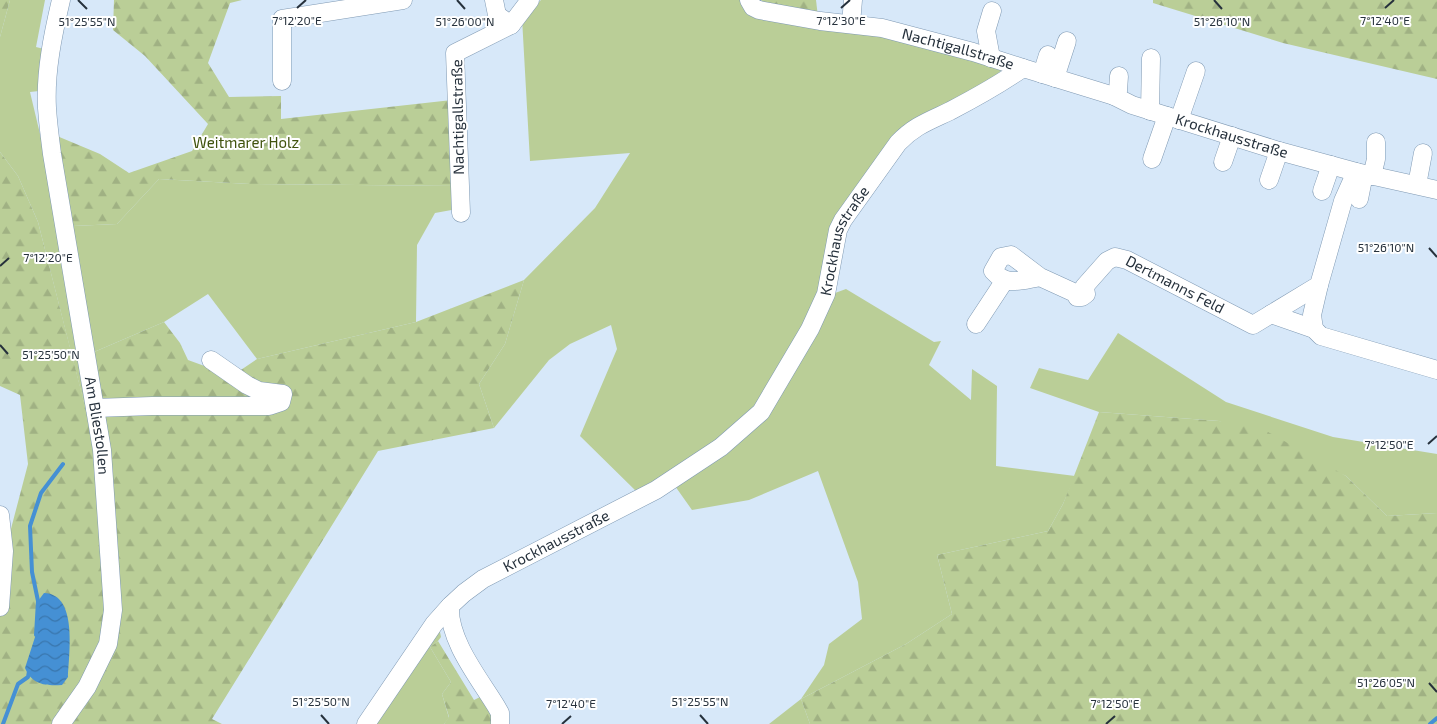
<svg xmlns="http://www.w3.org/2000/svg" width="1437" height="724" font-family="'Exo 2',sans-serif">
<style>
.green{fill:#bace97}
.forest{fill:url(#forest-firs)}
.water{fill:url(#water-waves)}
.lines{fill:none;stroke-linecap:round;stroke-linejoin:round}
.stream{stroke:#4590d4;stroke-width:4}
.minor-casing{stroke:#7f99b3;stroke-width:19}
.minor{stroke:#fff;stroke-width:18}
.ticks{fill:none;stroke:#26313c;stroke-width:2}
.labels{text-anchor:middle;stroke-width:4;stroke-linejoin:round;paint-order:stroke}
.street-label{font-size:15px;fill:#26313c;stroke:#fff}
.park-label{font-size:15px;fill:#40530d;stroke:#fff}
.ticks-label{font-size:12px;text-anchor:middle;fill:#26313c;stroke:#fff;stroke-width:4;stroke-linejoin:round;paint-order:stroke}
</style>
<defs>
<pattern id="forest-firs" width="22" height="20" patternUnits="userSpaceOnUse" patternTransform="scale(1.25)"><rect width="22" height="20" fill="#bace97"/><path d="M5 1l3.5 6h-7zM16 11l3.5 6h-7z" fill="#a0b183"/></pattern>
<pattern id="water-waves" width="16" height="10" patternUnits="userSpaceOnUse" patternTransform="scale(1.25)"><rect width="16" height="10" fill="#4590d4"/><path d="M0 5q4-4 8 0t8 0" fill="none" stroke="#3976ad"/></pattern>
</defs>
<rect width="100%" height="100%" fill="#d7e8f9"/>
<g class="green">
<polygon points="10,0 45,0 36,47 44,49 39,91 30,92 45,155 73,226 117,224 159,179 250,184 458,186 457,209 435,213 417,245 416,322 257,359 208,294 164,322 94,352 97,389 87,415 38,222 18,176 0,152 0,37"/>
<polygon points="541,0 743,0 1003,69 984,86 907,125 850,200 826,276 804,328 752,412 703,453 639,494 580,436 617,349 611,325 570,344 549,360 494,428 479,384 505,344 524,280 595,208 630,153 530,161 522,18"/>
<polygon points="846,289 934,342 941,341 929,365 971,400 972,369 997,386 996,466 1075,476 1063,504 1048,531 937,555 952,614 906,644 801,699 810,724 769,724 801,699 824,665 829,644 862,619 858,582 818,471 749,500 692,510 675,486 766,415 835,293"/>
<polygon points="1118,333 1226,402 1333,437 1437,454 1437,513 1387,516 1346,476 1219,421 1099,412 1030,388 1039,368 1088,380"/>
<polygon points="436,629 440,632 441,637 438,641 430,647 451,682 442,694 449,718 444,724 370,724"/>
</g>
<g class="forest">
<polygon points="0,0 10,0 0,37"/>
<polygon points="114,0 242,0 230,3 208,63 229,97 281,96 281,119 452,100 458,186 250,184 159,179 117,224 73,226 57,136 100,154 129,173 192,151 208,124 145,56 113,30"/>
<polygon points="761,0 816,0 818,17 767,6"/>
<polygon points="1153,0 1437,0 1437,79 1283,43 1153,3"/>
<polygon points="0,152 18,176 38,222 87,414 94,352 164,322 180,343 188,360 232,376 257,359 416,322 524,280 505,344 479,384 494,428 378,451 212,719 222,724 0,724 0,550 7,544 28,464 20,395 0,386"/>
<polygon points="1099,412 1219,421 1261,428 1346,476 1387,516 1437,513 1437,724 810,724 801,699 906,644 952,614 937,555 1048,531 1063,504"/>
<polygon points="438,641 474,700 484,695 495,713 493,724 444,724 449,717 442,694 451,682 430,647"/>
</g>
<path class="water" d="M44,593c34,1 25,60 24,84l-6,8c-16,1 -30,0 -37,-17l11,-34 2,-33z"/>
<g class="lines">
<g class="stream">
<polyline points="36,635 38,601 32,572 30,526 41,493 63,464"/>
<polyline points="3,724 18,684 28,677 29,671"/>
<polyline points="1430,724 1437,718"/>
</g>
<defs>
<g id="minor">
<path id="s1" d="M61,0c-8,34 -16,72 -14,108 1,15 3,31 5,46l50,296 11,160 -5,34 -21,43 -26,37"/>
<polyline points="494,0 497,15 511,25"/>
<path id="s2" d="M749,0l4,7 6,3 61,11 62,7 91,24 50,16"/>
<polyline points="851,24 853,0"/>
<polyline points="991,58 986,31 992,11"/>
<polyline points="1042,74 1048,55"/>
<polyline points="1055,78 1067,41"/>
<polyline points="282,81 282,19 403,0"/>
<polyline points="1114,96 1118,91 1119,76"/>
<polyline points="1150,111 1151,58"/>
<polyline points="1179,120 1196,71"/>
<polyline points="1152,159 1167,116"/>
<polyline points="1223,162 1232,136"/>
<polyline points="1372,176 1376,159 1376,142"/>
<polyline points="1269,180 1279,151"/>
<polyline points="1417,185 1423,153"/>
<polyline points="1322,191 1331,165"/>
<polyline points="1359,199 1364,174"/>
<polyline points="461,213 455,53 511,25 530,0"/>
<path d="M1040,277c-19,3 -33,10 -47,-6l8,-14 10,-2 29,22 35,16 2,4h5l4,-3 -1,-6"/>
<path id="s3" d="M1084,287l23,-26 8,-4 12,3 126,65 66,-40 24,-84 13,-29"/>
<polyline points="1271,314 1314,329 1321,336 1437,370"/>
<polyline points="976,324 1005,280"/>
<polyline points="1314,329 1312,315 1319,285"/>
<polyline points="95,408 152,406 269,406 281,402 283,394 259,391 247,385 211,360"/>
<polyline points="0,515 4,551 0,607"/>
<polyline points="366,724 434,624 450,606"/>
<path id="s4" d="M500,724v-11l-4,-7c-17,-28 -48,-66 -46,-100l14,-13 19,-14 173,-89 65,-43 40,-35 49,-83 16,-35 12,-64 5,-10 55,-77c16,-17 31,-22 52,-32 25,-13 50,-27 73,-43l91,28 18,9 147,46 77,21 81,18"/>
</g>
</defs>
<use href="#minor" class="minor-casing"/>
<use href="#minor" class="minor"/>
</g>
<path class="ticks" d="M78,0l9,9M457,0l8,9M1214,0l8,9M297,8l9,-8M841,8l9,-8M1385,8l9,-8M1429,248l8,9M0,266l9,-8M0,345l8,9M1428,444l9,-8M1429,683l8,9M321,715l8,9M700,715l8,9M562,724l9,-8M1106,724l9,-8"/>
<g class="labels">
<g class="street-label">
<text dy="5" stroke="none"><textPath href="#s2" startOffset="218">Nachtigallstraße</textPath></text>
<text transform="translate(458 117) rotate(-91)" y="5">Nachtigallstraße</text>
<text dy="5" stroke="none"><textPath href="#s4" startOffset="1171">Krockhausstraße</textPath></text>
<text dy="5" stroke="none"><textPath href="#s4" startOffset="691">Krockhausstraße</textPath></text>
<text dy="5" stroke="none"><textPath href="#s3" startOffset="110">Dertmanns Feld</textPath></text>
<text dy="5" stroke="none"><textPath href="#s1" startOffset="431">Am Bliestollen</textPath></text>
<text dy="5" stroke="none"><textPath href="#s4" startOffset="256">Krockhausstraße</textPath></text>
</g>
<g class="park-label">
<text x="246" y="148">Weitmarer Holz</text>
</g>
</g>
<g class="ticks-label">
<text x="297" y="25">7°12'20"E</text>
<text x="841" y="25">7°12'30"E</text>
<text x="1385" y="25">7°12'40"E</text>
<text x="465" y="26">51°26'00"N</text>
<text x="1222" y="26">51°26'10"N</text>
<text x="87" y="26">51°25'55"N</text>
<text x="1386" y="252">51°26'10"N</text>
<text x="48" y="262">7°12'20"E</text>
<text x="51" y="359">51°25'50"N</text>
<text x="1389" y="449">7°12'50"E</text>
<text x="1386" y="687">51°26'05"N</text>
<text x="321" y="706">51°25'50"N</text>
<text x="700" y="706">51°25'55"N</text>
<text x="571" y="708">7°12'40"E</text>
<text x="1115" y="708">7°12'50"E</text>
</g>
</svg>
